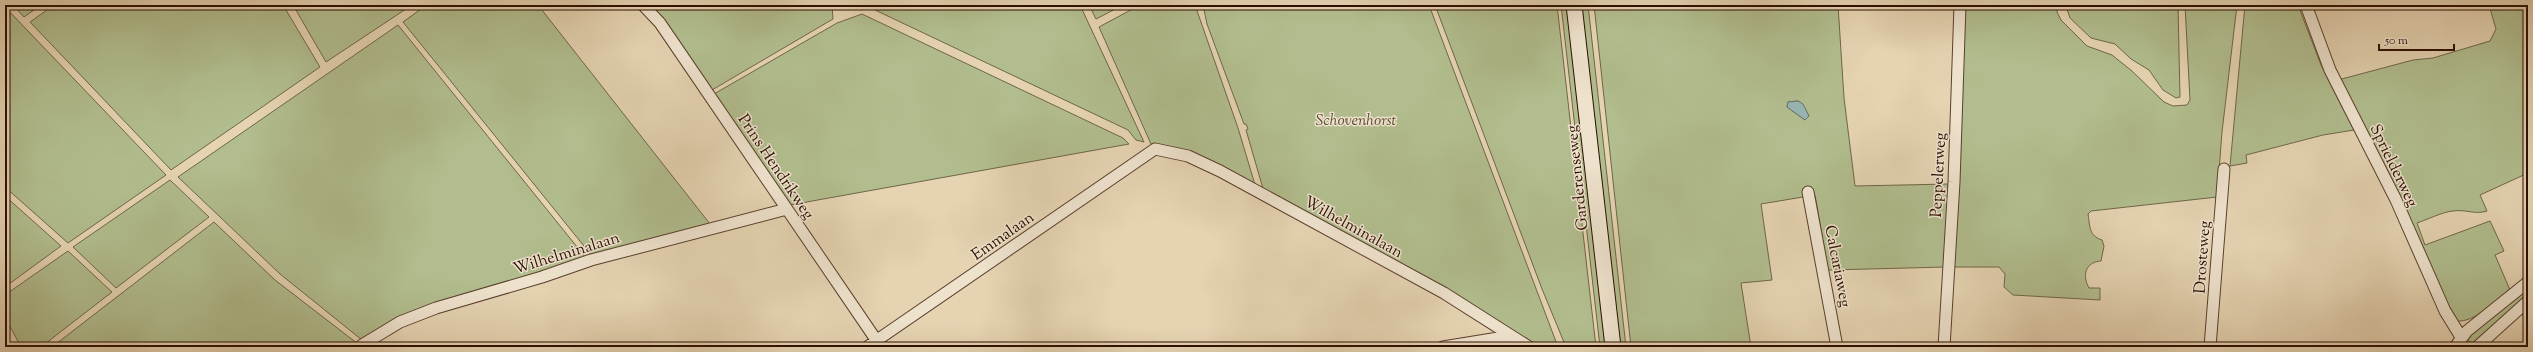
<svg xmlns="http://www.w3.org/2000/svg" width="2533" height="352" viewBox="0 0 2533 352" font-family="'Sorts Mill Goudy',serif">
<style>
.green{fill:#b1bd8e;stroke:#6e6647;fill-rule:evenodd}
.water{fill:#98b6b4;stroke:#6d736c}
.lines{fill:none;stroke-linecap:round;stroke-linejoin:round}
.minor-casing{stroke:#5a3f2c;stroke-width:13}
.secondary-casing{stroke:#2c0e00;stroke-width:17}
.minor{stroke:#eee2cd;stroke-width:11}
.secondary{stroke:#eee2cd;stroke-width:15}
.labels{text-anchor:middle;stroke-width:3;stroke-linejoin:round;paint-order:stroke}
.park-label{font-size:16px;font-style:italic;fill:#5b4b32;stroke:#eee2cd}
.street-label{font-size:16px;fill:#2c0e00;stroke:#eee2cd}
</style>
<rect width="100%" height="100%" fill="#e5d3b2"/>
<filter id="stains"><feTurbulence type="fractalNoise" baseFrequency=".005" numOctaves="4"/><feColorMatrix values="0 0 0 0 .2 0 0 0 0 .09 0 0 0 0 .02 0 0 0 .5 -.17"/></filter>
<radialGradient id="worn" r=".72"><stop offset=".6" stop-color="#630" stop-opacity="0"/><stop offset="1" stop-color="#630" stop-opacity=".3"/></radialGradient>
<path class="green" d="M13,5h28l-17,12z
M54,5h229l37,62 -149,103 -141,-148z
M293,5h119l-86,57z
M434,5h104l172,219 -118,32 -189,-234 18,-13z
M651,5h181l1,14 -121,71 -49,-72z
M883,5h197l64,137 -8,-2 -8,-10 -253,-120z
M1089,5h34l-27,14z
M1140,5h55l43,123 18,60 -66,-35 -39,-9 -52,-117z
M1203,5h226l129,342h-23l-271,-155 -18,-62 2,-1 -2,-5h-2l-37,-100z
M1435,5h122l39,342h-30l-24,-58z
M1561,5h8l38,342h-7z
M1581,5h7l38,342h-9z
M1594,5h244l6,93 11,88 94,-2 -3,83 -118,3 -13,-75 -54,9 11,76 -31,3 10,64h-120zM1798,101l4,3 7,12 -4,4 -18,-13 1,-5z
M1965,5h92v7l4,8 26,26 25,9 20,16 32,31 9,4 14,-1 3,-5 -5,-95h52l-15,127 -5,65 -126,14 -3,3c2,13 1,22 14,26l2,6 -3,15c-16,1 -19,15 -12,27h11v12l-87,-5 -9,-8 1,-13 -6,-7h-46z
M2178,5l2,92 -4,1 -13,-8 -14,-20 -18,-11 -16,-15 -24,-6 -21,-20 -4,-12z
M2245,5h53l23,60 33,65 -31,5 -77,20 1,8 -17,3z
M2489,5h39v168l-48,22 7,16c-12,4 -21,-2 -34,0 -11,1 -24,8 -36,12l8,22 65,-24 14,30 -9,4 15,35c-15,11 -35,33 -54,31l-6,-8 -112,-233 75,-20 20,-2 57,-17 6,-12z
M5,7l161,168 -98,68 -63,-56z
M862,14l261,124 6,6 -339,61 -76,-111 123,-71z
M398,25l188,233 -224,82 -82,-66 -102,-97z
M170,180l39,37 -93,71 -43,-41z
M5,196l56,50 -56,41z
M214,222l61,58 83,64 -4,3h-302z
M68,251l44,41 -71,55h-20l-16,-30v-22z
M2528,289v8l-54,47 -7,-4 1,-3z"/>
<path class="water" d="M1798,101l5,3 6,12 -4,4 -18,-13 1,-5z"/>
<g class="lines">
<g class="minor-casing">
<path id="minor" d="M643,5l17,18 221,324
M2306,5l24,65 66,130 49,111 16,26
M1808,192l29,155
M364,347l-2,-2 38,-23 36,-14 106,-31 49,-17 196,-51
M867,347l288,-198 33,7 32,15 224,122 85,54
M1443,347l68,-11
M1944,347l10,-165 6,-177
M2210,347l14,-178
M2455,347l12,-16 61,-49
M2477,347l51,-46"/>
</g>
<g class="secondary-casing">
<path id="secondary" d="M1574,5l39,342"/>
</g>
<use href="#minor" class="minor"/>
<use href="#secondary" class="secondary"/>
</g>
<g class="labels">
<g class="park-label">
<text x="1356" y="125">Schovenhorst</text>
</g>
<g class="street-label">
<text transform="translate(2395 165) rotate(64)" y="6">Sprielderweg</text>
<text transform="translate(777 166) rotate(56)" y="6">Prins Hendrikweg</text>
<text transform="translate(1937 175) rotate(-87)" y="6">Peppelerweg</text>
<text transform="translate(1576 178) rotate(-96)" y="6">Garderenseweg</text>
<text transform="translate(1354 226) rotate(29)" y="6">Wilhelminalaan</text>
<text transform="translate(1002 235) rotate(-35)" y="6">Emmalaan</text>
<text transform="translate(566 252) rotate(-17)" y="6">Wilhelminalaan</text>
<text transform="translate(2201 257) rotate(-86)" y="6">Drosteweg</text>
<text transform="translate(1839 266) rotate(79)" y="6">Calcariaweg</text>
</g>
</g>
<rect width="2533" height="352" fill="none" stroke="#e5d3b2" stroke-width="20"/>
<rect x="6" y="6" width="2521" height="340" fill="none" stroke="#2c0e00" stroke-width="2"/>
<rect x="10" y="10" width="2513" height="332" fill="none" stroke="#2c0e00"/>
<path d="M2379 44v6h75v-6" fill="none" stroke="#2c0e00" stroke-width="2"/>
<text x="2385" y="44" font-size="12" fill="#2c0e00" stroke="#eee2cd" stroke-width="3" paint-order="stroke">50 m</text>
<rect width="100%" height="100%" filter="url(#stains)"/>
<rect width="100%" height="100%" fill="url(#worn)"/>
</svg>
